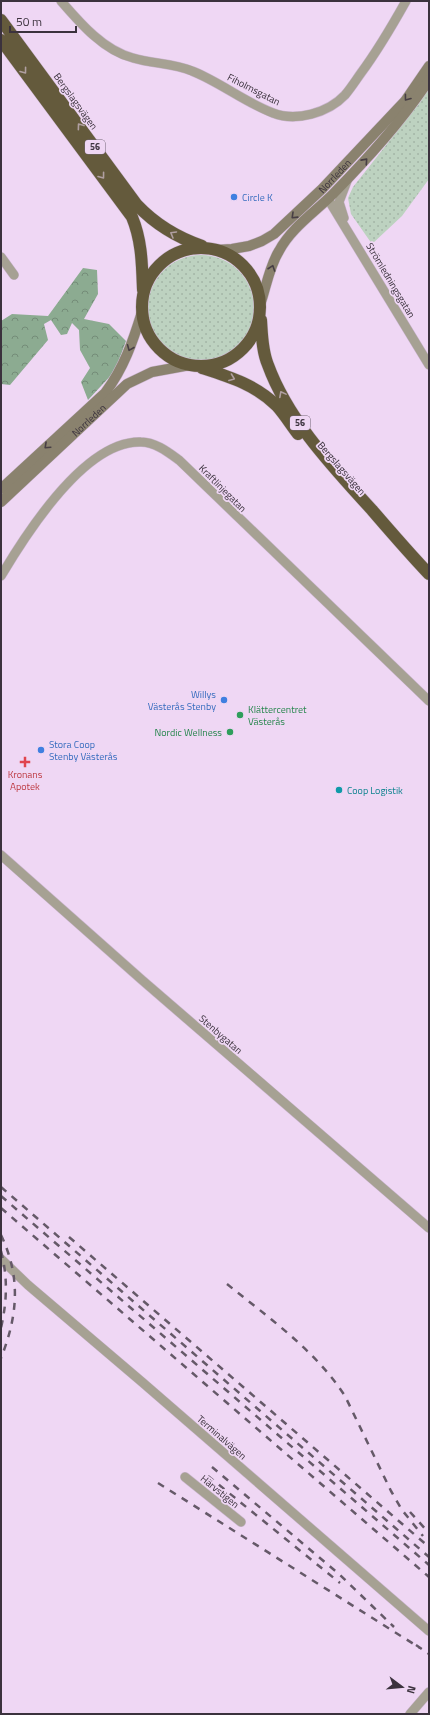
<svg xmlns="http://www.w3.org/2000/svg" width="430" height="1715" viewBox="0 0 430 1715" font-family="'Titillium Web',sans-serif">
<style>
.grass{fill:url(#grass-dots)}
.forest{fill:url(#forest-crowns)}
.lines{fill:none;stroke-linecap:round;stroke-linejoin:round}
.street-casing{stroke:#cbb6cf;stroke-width:10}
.secondary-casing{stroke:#cbb6cf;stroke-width:11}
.highway-casing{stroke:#cbb6cf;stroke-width:13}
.street{stroke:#a6a193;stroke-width:9}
.secondary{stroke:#8a826e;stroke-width:10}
.highway{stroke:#645a3c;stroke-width:12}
.rail{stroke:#655968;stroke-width:2.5;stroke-dasharray:7 7;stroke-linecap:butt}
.oneway{stroke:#b09fa1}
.oneway2{stroke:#473e44}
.shop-dot{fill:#3f7fe0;stroke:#efd7f4;stroke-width:1.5}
.leisure-dot{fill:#2e9e5b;stroke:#efd7f4;stroke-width:1.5}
.health-dot{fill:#e0444e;stroke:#efd7f4;stroke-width:1.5}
.culture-dot{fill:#0f9aa8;stroke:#efd7f4;stroke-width:1.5}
.labels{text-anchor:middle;stroke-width:3.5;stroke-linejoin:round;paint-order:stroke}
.shield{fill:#efd7f4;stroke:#716474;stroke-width:1}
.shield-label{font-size:9px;font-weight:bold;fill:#3b323d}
.street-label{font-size:10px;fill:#3b323d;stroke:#efd7f4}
.shop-label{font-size:10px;fill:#366cbe;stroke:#efd7f4;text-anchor:start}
.leisure-label{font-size:10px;fill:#27864d;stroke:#efd7f4;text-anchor:start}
.health-label{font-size:10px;fill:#be3a42;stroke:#efd7f4}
.culture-label{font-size:10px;fill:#0d838f;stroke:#efd7f4;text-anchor:start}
</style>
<defs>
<pattern id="grass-dots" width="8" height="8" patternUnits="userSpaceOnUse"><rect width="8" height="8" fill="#bdd2c0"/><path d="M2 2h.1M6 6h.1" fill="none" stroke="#a3b5a6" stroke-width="1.8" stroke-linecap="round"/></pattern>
<pattern id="forest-crowns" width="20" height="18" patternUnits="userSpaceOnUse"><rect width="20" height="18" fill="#8cab91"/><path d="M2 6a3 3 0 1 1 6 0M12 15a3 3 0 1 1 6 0" fill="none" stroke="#748c78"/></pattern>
</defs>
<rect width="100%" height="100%" fill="#efd7f4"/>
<path class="grass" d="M429,88v91l-27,37 -30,28 -21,-30 -3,-16 5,-11 68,-86z
M148 308a53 53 0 1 1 106 0a53 53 0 1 1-106 0Z"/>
<path class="forest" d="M83,268l14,2 1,24 -14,25 25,5 17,17 -11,30 -27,29 -7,-18 9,-14 -10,-18 -1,-20 -7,-7 -5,11 -6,1 -10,-15 -7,4 4,16 -38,45 -9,-1v-63l11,-7 36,2z"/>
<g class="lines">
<g class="street-casing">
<path id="street" d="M61,1c19,22 43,50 72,57 20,6 40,5 59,13 28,11 52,31 81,42 23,9 55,0 72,-18 6,-7 11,-15 16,-22 17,-23 31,-47 45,-72
M328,199l101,166
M344,218l-5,-16 8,-21
M1,257l13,18
M1,576c25,-42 84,-136 140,-134 14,0 27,10 38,18l250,241
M1,855l141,125 287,248
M1,1259l27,26 114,97 287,249
M185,1477l56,45
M410,1714l19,-22"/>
</g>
<g class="secondary-casing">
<g id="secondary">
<path id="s1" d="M215,250l17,-1 17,-3 13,-5 12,-7 48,-45 83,-88 24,-35"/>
<path d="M260,305c6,-17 9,-38 19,-54 12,-23 36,-39 54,-57 35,-36 68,-72 96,-114"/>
<path d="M1,489l104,-96c19,-25 28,-52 37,-81"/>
<path id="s2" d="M1,502l126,-118 25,-12 38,-7"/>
</g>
</g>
<g class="highway-casing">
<path id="highway" d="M1,20l136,185c19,20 39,32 65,41
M1,40l131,177c10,24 10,48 11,73
M142 307a59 59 0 1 1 118 0a59 59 0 1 1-118 0Z
M261,320c1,15 1,31 7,45 20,55 65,102 104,145 19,22 37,43 57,64
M202,368c28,9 54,17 75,38 8,9 14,19 21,28"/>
</g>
<use href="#street" class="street"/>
<use href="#secondary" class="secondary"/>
<use href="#highway" class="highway"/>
<path class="rail" d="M1,1187l428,370
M1,1196l428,369
M1,1208l428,369
M1,1235c20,42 17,80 0,123
M69,1237l360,310
M1,1251c7,27 6,50 0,77
M227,1284c42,34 88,66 118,112l46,95 11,19 21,26
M212,1467l127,107 55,53
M208,1476l132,107
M158,1483l262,165
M410,1512l19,21
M416,1645l13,9"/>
</g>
<defs><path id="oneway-chevron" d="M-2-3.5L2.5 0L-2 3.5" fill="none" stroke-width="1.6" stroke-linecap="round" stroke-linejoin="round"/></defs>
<g class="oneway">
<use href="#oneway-chevron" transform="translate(24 71) rotate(53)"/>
<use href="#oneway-chevron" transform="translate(80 126) rotate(-126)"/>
<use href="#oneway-chevron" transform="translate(102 176) rotate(53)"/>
<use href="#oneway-chevron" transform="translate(173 234) rotate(-150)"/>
<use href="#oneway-chevron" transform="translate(232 378) rotate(21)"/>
<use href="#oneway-chevron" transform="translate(282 394) rotate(-118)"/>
</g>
<g class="oneway2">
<use href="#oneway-chevron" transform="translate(407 98) rotate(127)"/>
<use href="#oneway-chevron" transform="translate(365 161) rotate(-48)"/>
<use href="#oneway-chevron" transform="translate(294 216) rotate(136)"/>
<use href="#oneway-chevron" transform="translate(272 268) rotate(-71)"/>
<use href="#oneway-chevron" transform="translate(130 348) rotate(112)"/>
<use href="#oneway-chevron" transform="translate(47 446) rotate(137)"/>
</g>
<g class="shop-dot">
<circle cx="234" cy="197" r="4"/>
<circle cx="224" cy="700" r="4"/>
<circle cx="41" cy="750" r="4"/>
</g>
<g class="leisure-dot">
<circle cx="240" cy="715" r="4"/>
<circle cx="230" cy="732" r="4"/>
</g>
<path class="health-dot" d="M23 756h4v4h4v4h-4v4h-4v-4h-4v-4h4z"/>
<circle class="culture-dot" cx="339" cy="790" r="4"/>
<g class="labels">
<g class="shield">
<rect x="85" y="140" width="20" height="14" rx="3"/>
<rect x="290" y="416" width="20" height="14" rx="3"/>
</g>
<g class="shield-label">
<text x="95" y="150">56</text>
<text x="300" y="426">56</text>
</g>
<g class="street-label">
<text transform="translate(254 89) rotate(27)" y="4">Fiholmsgatan</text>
<text transform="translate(76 101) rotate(54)" y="4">Bergslagsvägen</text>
<text dy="4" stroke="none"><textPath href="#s1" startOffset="146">Norrleden</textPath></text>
<text transform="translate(391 280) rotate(59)" y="4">Strömledningsgatan</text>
<text dy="4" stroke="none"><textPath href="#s2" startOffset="120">Norrleden</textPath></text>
<text transform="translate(342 468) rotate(49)" y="4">Bergslagsvägen</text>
<text transform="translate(223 488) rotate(45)" y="4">Kraftlinjegatan</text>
<text transform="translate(221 1034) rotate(41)" y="4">Stenbygatan</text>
<text transform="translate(222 1437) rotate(41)" y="4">Terminalvägen</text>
<text transform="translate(220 1491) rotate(39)" y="4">Härvstigen</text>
</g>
<g class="shop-label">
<text x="242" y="201">Circle K</text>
<text x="216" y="698" text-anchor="end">Willys<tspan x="216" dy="12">Västerås Stenby</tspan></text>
<text x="49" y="748">Stora Coop<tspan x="49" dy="12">Stenby Västerås</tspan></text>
</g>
<g class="leisure-label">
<text x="248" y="713">Klättercentret<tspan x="248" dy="12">Västerås</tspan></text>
<text x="222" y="736" text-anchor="end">Nordic Wellness</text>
</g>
<g class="health-label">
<text x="25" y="778">Kronans<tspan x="25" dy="12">Apotek</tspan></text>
</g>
<g class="culture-label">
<text x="347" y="794">Coop Logistik</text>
</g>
</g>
<rect width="430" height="1715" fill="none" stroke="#3b323d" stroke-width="4"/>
<g transform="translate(402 1687) rotate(106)" stroke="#efd7f4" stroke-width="3" paint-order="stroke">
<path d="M0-3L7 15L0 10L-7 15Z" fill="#3b323d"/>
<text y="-6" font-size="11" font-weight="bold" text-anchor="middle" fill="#3b323d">N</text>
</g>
<path d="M10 26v6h66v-6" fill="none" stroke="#3b323d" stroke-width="2"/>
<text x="16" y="26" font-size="12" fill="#3b323d" stroke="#efd7f4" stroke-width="3" paint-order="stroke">50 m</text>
</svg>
